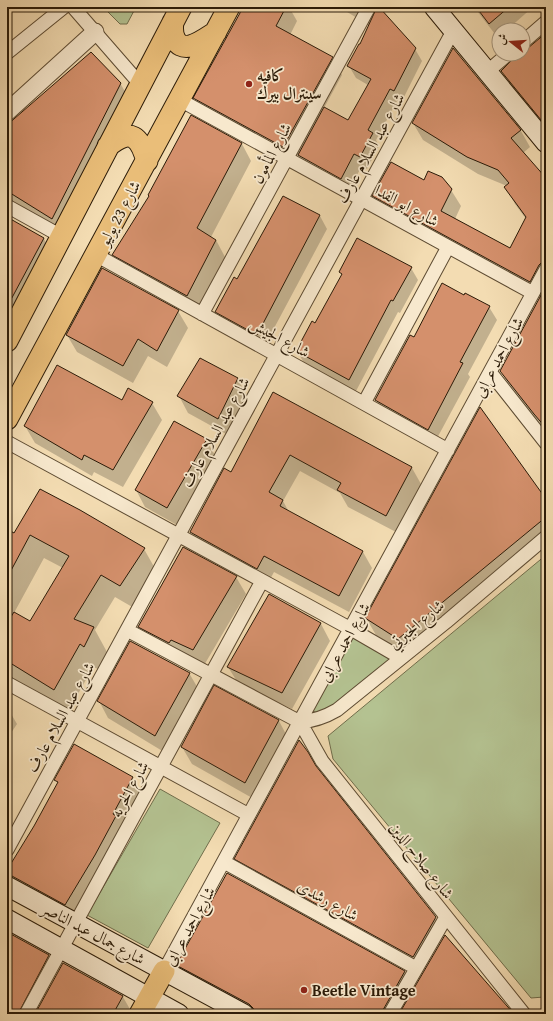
<svg xmlns="http://www.w3.org/2000/svg" width="553" height="1021" viewBox="0 0 553 1021" font-family="'Gentium Book Plus',Amiri,serif">
<style>
.green{fill:#b4c291;stroke:#706e4c}
.shadow{fill:#0003;fill-rule:evenodd}
.building{fill:#d4906c;stroke:#2b1b08}
.lines{fill:none;stroke-linecap:round;stroke-linejoin:round}
.minor-casing{stroke:#5d4b32;stroke-width:15}
.tertiary-casing{stroke:#5d4b32;stroke-width:19}
.secondary-casing{stroke:#2b1b08;stroke-width:21}
.primary-casing{stroke:#2b1b08;stroke-width:23}
.minor{stroke:#f7e8cd;stroke-width:13}
.tertiary{stroke:#f7e8cd;stroke-width:17}
.secondary{stroke:#f7e8cd;stroke-width:19}
.primary{stroke:#eabe79;stroke-width:21}
.poi-dot{fill:#8f2418;stroke:#f7e8cd;stroke-width:1.5}
.labels{text-anchor:middle;stroke-width:3.5;stroke-linejoin:round;paint-order:stroke}
.poi-label{font-size:16px;font-weight:bold;fill:#2b1b08;stroke:#f7e8cd;text-anchor:start}
.street-label{font-size:16px;fill:#2b1b08;stroke:#f7e8cd}
</style>
<rect width="100%" height="100%" fill="#f3dcb2"/>
<filter id="stains"><feTurbulence type="fractalNoise" baseFrequency=".005" numOctaves="4"/><feColorMatrix values="0 0 0 0 .2 0 0 0 0 .09 0 0 0 0 .02 0 0 0 .5 -.17"/></filter>
<radialGradient id="worn" r=".72"><stop offset=".6" stop-color="#630" stop-opacity="0"/><stop offset="1" stop-color="#630" stop-opacity=".3"/></radialGradient>
<path class="green" d="M103,7h33l-9,17h-7z
M546,555v440l-2,2 -13,1 -198,-239 -5,-23z
M353,635l42,24 -72,57 -12,-6z
M160,789l60,34 -72,125 -61,-33z"/>
<path class="shadow" d="M242,7h47l8,14 -7,14 42,23 10,17 -18,33 25,13 19,-36 -12,-7 -7,-12 21,-40 -31,-19h43l-1,3 34,39 7,12 -21,42 -4,-2 -21,39 3,6 -12,23 -5,-3 -14,25 -42,-23 -8,-13 -5,9 -89,-49 -9,-17 45,-85z
M474,7h59l-26,23h-8v7l-1,1z
M546,34v95l-36,-44 -8,-14 18,-17h3v-3l6,-2z
M453,49l68,82 9,16 -7,6 23,26v254l-36,-45 -9,-17 39,-73 -157,-86 -10,-16 51,-15 27,9 10,16 -6,13 56,30 15,-30 -11,-15 -9,-17 1,-1 -29,-12 -55,-34 -10,-17z
M120,83l10,17 -68,135 -55,-34v-74z
M191,116l51,28 9,17 -40,76 5,3 9,17 -29,55 -73,-41 -10,-16 37,-58z
M284,197l36,19 7,13 -63,118 -40,-22 -7,-13 20,-32z
M7,218l37,21 9,17 -46,79z
M411,268l7,12 -18,33 -2,-1 -42,79 -52,-28 -7,-12 18,-26 27,-50 -2,-3z
M465,296l24,11 8,13 -29,54 2,3 -35,65 -52,-29 -7,-13 38,-62z
M178,311l10,17 -21,39 -19,-11 -15,27 -56,-31 -10,-17z
M200,359l38,20 9,17 -19,39 -40,-22 -9,-17z
M273,393l139,75 9,16 -25,48 -48,-25 -8,-14 -40,-22 -17,30 6,11 74,40 9,16 -23,44 -75,-40 -7,13 -66,-36 -10,-17 40,-59z
M152,403l10,17 -39,67 -29,-15 -2,4 -57,-33 -10,-17z
M175,423l31,17 10,17 -39,68 -32,-18 -9,-17z
M40,490l104,59 13,23 -23,36 -19,-11 -20,33 12,22 -9,17 -5,-2 -25,45 -61,-36v-145l7,3zM44,558l19,10 -32,54 -17,-9z
M546,500v42l-138,113 -32,-20 -10,-17z
M236,577l10,17 -43,73 -54,-23 -10,-17z
M270,595l51,29 9,17 -38,68 -54,-26 -10,-16z
M189,673l10,17 -35,62 -56,-34 -9,-17z
M214,687l65,34 9,17 -34,61 -62,-35 -10,-17z
M7,707l10,17 -10,15z
M7,740l4,7 -4,7z
M74,746l58,32 10,17 -67,126 -68,-41v-8l28,-46 23,-42 -2,-4z
M315,767l120,151 5,8 -22,39 -178,-98 -5,-8z
M227,874l178,98 10,17 97,25h-265l-60,-32 -9,-17z
M7,933l41,23 9,14 -24,44h-26z
M123,997l8,14 -1,3h-94z"/>
<path class="building" d="M241,7h45l-10,19 57,31 -50,90 -90,-49 47,-85z
M377,7h2l37,41 -22,43 -4,-2 -22,41 5,3 -13,24 -6,-3 -13,25 -43,-24 26,-48 24,13 23,-41 -24,-13 12,-22h1z
M476,7h33l-20,17z
M546,33v93l-45,-55 17,-17h5v-4l5,-2z
M453,48l68,82 -10,8 35,40v83l-4,1 -3,3 -9,17 -158,-86 19,-34 33,18 4,-9 14,6 10,12 -11,22 69,37 16,-31 -22,-30 5,-4 -11,-13 -31,-13 -55,-34z
M91,52l30,31 -69,136 -45,-28v-66z
M191,115l51,28 -45,85 19,12 -29,56 -75,-41 37,-59 -1,-1z
M283,196l37,19 -63,120 -42,-23 19,-35 3,2z
M7,217l37,21 -37,69z
M357,238l55,29 -19,34 -2,-1 -42,80 -53,-29 16,-30 3,2 27,-49 -3,-2z
M102,268l77,42 -22,41 -19,-12 -15,27 -57,-31z
M442,283l22,12 1,-2 25,13 -30,56 3,1 -35,67 -53,-30 35,-65 4,2z
M546,286v142l-12,-14 -34,-43z
M200,358l38,20 -20,41 -41,-23z
M57,365l65,35 6,-12 25,14 -40,68 -29,-15 -2,5 -58,-34z
M273,392l139,75 -26,49 -49,-26 4,-7 -51,-28 -21,37 14,8 -3,6 83,45 -24,45 -75,-40 -7,13 -67,-37 34,-64 7,4z
M480,407l66,92v18l-148,122 -33,-21z
M174,421l33,18 -40,69 -32,-18z
M40,489l40,21 65,38 -25,38 -19,-11 -27,44 20,8 -10,20 -4,-3 -26,46 -47,-29v-38l7,-11 16,9 39,-65 -39,-21 -23,43v-49l7,4z
M183,547l54,29 -44,74 -22,-10 -2,3 -31,-16z
M269,594l52,29 -39,70 -55,-26z
M130,641l60,32 -35,63 -58,-35z
M214,685l65,35 -34,63 -64,-36z
M299,740l9,12 8,14 120,151 -23,40 -179,-98z
M74,744l59,33 -20,37 3,2 -21,39 -30,50 -53,-29 -5,-1v-5l27,-44 24,-44 -4,-2z
M227,873l178,98 -22,39 -1,4h-125l-2,-1 -2,-5 -4,-4 -73,-39z
M7,932l42,23 -31,59h-11z
M445,935l69,79h-115z
M63,963l60,33 -10,18h-78z"/>
<g class="lines">
<g class="minor-casing">
<path id="minor" d="M73,7l67,77
M523,42l23,-20
M7,53l57,-46
M487,72l21,-18
M180,100l353,193
M7,206l54,30
M96,255l352,195
M202,314l167,-307
M490,372l56,71
M364,403l84,-156
M7,442l344,187 50,29
M127,630l173,92
M7,683l242,132
M300,722l22,39 202,253
M300,722c14,-1 25,-5 37,-12l109,-88 100,-85
M7,850l446,-819
M224,862l192,106
M164,971l382,-702
M26,1014l236,-433
M390,1014l56,-97"/>
</g>
<g class="tertiary-casing">
<path id="tertiary" d="M7,112l88,-80"/>
</g>
<g class="secondary-casing">
<path id="secondary" d="M434,7l112,136
M7,886l237,128
M7,919l172,95"/>
</g>
<g class="primary-casing">
<path id="primary" d="M173,22c-2,12 2,27 17,24 9,-2 18,-9 26,-14
M108,146c23,-19 32,-9 39,15
M7,341l174,-334
M7,419l222,-412
M140,1014l24,-43"/>
</g>
<use href="#minor" class="minor"/>
<use href="#tertiary" class="tertiary"/>
<use href="#secondary" class="secondary"/>
<use href="#primary" class="primary"/>
</g>
<g class="poi-dot">
<circle cx="249" cy="84" r="4"/>
<circle cx="304" cy="990" r="4"/>
</g>
<g class="labels">
<g class="poi-label">
<text x="257" y="81">كافيه<tspan x="257" dy="18">سينترال بيرك</tspan></text>
<text x="312" y="996">Beetle Vintage</text>
</g>
<g class="street-label">
<text transform="translate(370 148) rotate(-61)" y="6">شارع عبد السلام عارف</text>
<text transform="translate(271 153) rotate(-62)" y="6">شارع المأمون</text>
<text transform="translate(407 205) rotate(29)" y="6">شارع ابو الفدا</text>
<text transform="translate(119 213) rotate(-62)" y="6">شارع 23 يوليو</text>
<text transform="translate(280 337) rotate(29)" y="6">شارع الجيش</text>
<text transform="translate(498 357) rotate(-62)" y="6">شارع احمد عرابى</text>
<text transform="translate(215 432) rotate(-61)" y="6">شارع عبد السلام عارف</text>
<text transform="translate(416 624) rotate(-40)" y="6">شارع الجبرتي</text>
<text transform="translate(344 642) rotate(-61)" y="6">شارع احمد عرابى</text>
<text transform="translate(60 717) rotate(-61)" y="6">شارع عبد السلام عارف</text>
<text transform="translate(129 789) rotate(-61)" y="6">شارع الحريه</text>
<text transform="translate(422 860) rotate(52)" y="6">شارع صلاح الدين</text>
<text transform="translate(328 900) rotate(29)" y="6">شارع رشدى</text>
<text transform="translate(189 926) rotate(-61)" y="6">شارع احمد عرابى</text>
<text transform="translate(94 933) rotate(28)" y="6">شارع جمال عبد الناصر</text>
</g>
</g>
<rect width="553" height="1021" fill="none" stroke="#f3dcb2" stroke-width="24"/>
<rect x="8" y="8" width="537" height="1005" fill="none" stroke="#2b1b08" stroke-width="2"/>
<rect x="12" y="12" width="529" height="997" fill="none" stroke="#2b1b08"/>
<g transform="translate(511 42) rotate(287)"><circle r="19" fill="#f7e8cd" stroke="#a5967e"/>
<path d="M0-3L7 15L0 10L-7 15Z" fill="#8f2418"/>
<text y="-6" font-size="11" font-weight="bold" text-anchor="middle" fill="#2b1b08">ش</text>
</g>
<rect width="100%" height="100%" filter="url(#stains)"/>
<rect width="100%" height="100%" fill="url(#worn)"/>
</svg>
